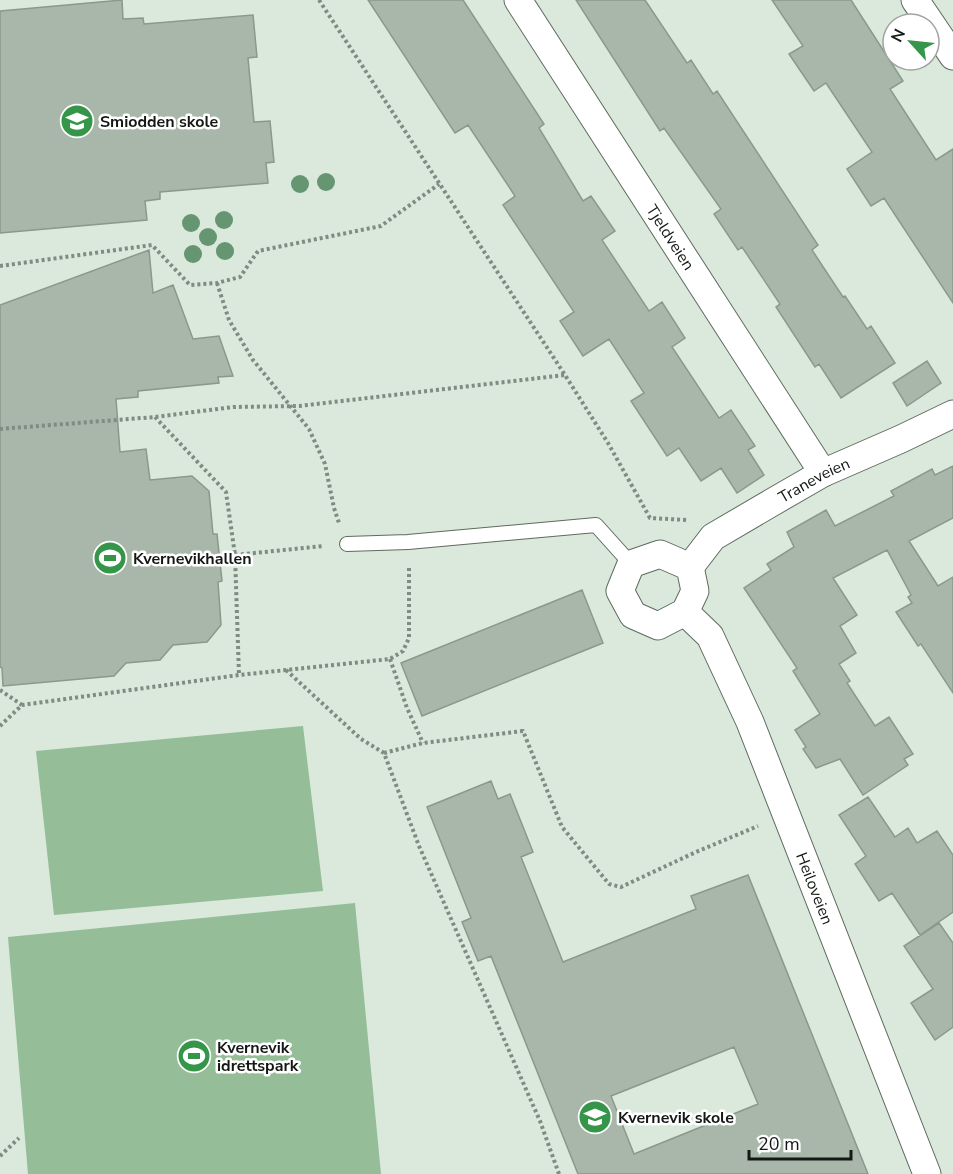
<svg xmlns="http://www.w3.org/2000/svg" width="953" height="1174" viewBox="0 0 953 1174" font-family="'Nunito Sans',sans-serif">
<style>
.green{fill:#94bd98}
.building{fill:#a8b7a9;stroke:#8b988c;stroke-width:1.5;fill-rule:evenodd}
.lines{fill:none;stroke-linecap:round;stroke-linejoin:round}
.service-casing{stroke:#5e6b5f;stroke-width:16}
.minor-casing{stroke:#5e6b5f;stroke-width:29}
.path{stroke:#808b81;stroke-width:4;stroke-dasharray:3 3;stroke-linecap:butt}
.service{stroke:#fff;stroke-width:14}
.minor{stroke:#fff;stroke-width:27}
.tree{fill:#659571}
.labels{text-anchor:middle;stroke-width:5;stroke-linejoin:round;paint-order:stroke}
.poi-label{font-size:16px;font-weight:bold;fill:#131814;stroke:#fff;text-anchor:start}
.street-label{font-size:16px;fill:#131814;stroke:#fff}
</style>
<rect width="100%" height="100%" fill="#dae9db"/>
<path class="green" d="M303,726l20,165 -269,24 -18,-164z
M355,903l26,271h-353l-20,-237z"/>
<path class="building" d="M122,0l1,19 20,-1 1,6 109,-9 4,42 -9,1 6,64 16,-1 4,41 -8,1 2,20 -108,9v7l-15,2 2,19 -147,13v-222z
M368,0h95l81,124 -5,4 44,73 8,-5 24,35 -13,9 47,71 13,-9 23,36 -13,9 47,71 12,-8 24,36 -7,4 16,25 -27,18 -16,-25 -20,13 -22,-33 -12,8 -36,-55 13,-8 -35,-54 -26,17 -23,-35 14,-9 -71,-107 12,-9 -47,-71 -13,8z
M576,0h69l42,63 4,-3 22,34 4,-3 101,154 -6,5 31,47 2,-1 22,33 4,-3 24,37 -54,35 -22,-34 -4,3 -39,-60 4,-3 -38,-57 -4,3 -24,-36 7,-5 -57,-81 -4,3z
M772,0h79l52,81 -13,8 46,71 17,-11v154l-69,-105 -13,8 -24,-37 25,-17 -46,-69 -12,8 -25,-37 14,-8z
M149,250l4,43 20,-8 20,54 26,-3 14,40 -15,1 1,6 -81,8v6l-22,2 4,53 26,-3 4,31 42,-4 17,15 4,43h4l5,47 -4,1 3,43 -14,17 -34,3 -13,15 -34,3 -12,13 -111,10 -1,-18 -2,-1v-362z
M927,361l14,22 -34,23 -14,-23z
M953,466v52l-44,23 29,45 15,-9v116l-32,-49 -3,2 -22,-34 16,-9 -4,-6 3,-2 -24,-45 -54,28 24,37 -17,11 16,27 -17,11 11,17 -3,2 28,43 14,-9 24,37 -9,5 4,6 -45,30 -23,-36 -24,9 -13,-19 3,-2 -11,-17 25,-16 -27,-43 4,-3 -53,-80 27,-18 -4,-6 27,-17 -7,-15 39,-22 9,16 59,-30 -3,-5 41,-22 3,6z
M582,590l21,53 -181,73 -21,-53z
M491,781l7,18 12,-5 23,58 -12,5 42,105 133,-53 -5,-13 57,-21 120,299h-290l-87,-218 -13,5 -16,-39 9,-4 -44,-111zM734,1047l24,57 -124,50 -23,-58z
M868,797l27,40 13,-9 9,15 20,-12 16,24v57l-33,23 -28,-42 -13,8 -24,-37 11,-8 -27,-41z
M939,923l14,20v84l-18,13 -24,-37 22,-14 -29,-43z"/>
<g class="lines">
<g class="service-casing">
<path id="service" d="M347,544l61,-2 188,-17 35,39"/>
</g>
<g class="minor-casing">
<g id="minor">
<path id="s1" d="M518,0l305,473"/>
<path d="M915,0l38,56"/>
<path d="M660,554l30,13 5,24 -10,21 -27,14 -25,-11 -13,-24 11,-27z"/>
<path id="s2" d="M690,567l23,-30 58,-34 52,-30 78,-34 52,-25"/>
<path id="s3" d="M685,612l25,24 40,86 177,452"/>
</g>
</g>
<path class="path" d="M319,0l246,375 43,68 42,75 37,2
M0,266l152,-21 38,40 27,-2 23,-6 18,-26 123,-25 58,-42
M217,283l12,37 24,40 56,69 16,35 9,44 5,15
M155,417l71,75 9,63 4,120
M0,429l155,-12 78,-10 66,-1 266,-31
M235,555l88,-9
M390,659l17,49 16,35
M286,670l75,69 23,14 35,93 121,275 19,53
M0,690l22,15
M0,726l22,-21 217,-30 151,-16 13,-8 6,-13v-72
M384,753l39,-10 100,-12 39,96 47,57 12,3 75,-35 62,-26
M0,1156l19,-18"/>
<use href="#service" class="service"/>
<use href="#minor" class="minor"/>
</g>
<g class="tree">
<circle cx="326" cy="182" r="9"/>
<circle cx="300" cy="184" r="9"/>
<circle cx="224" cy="220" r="9"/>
<circle cx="191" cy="223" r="9"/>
<circle cx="208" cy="237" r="9"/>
<circle cx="225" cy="251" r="9"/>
<circle cx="193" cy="254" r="9"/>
</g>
<defs>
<g id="school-disc" transform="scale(1.725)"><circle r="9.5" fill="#359548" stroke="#fff"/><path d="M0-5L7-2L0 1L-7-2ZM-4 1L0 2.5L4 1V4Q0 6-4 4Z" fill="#fff"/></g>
<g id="stadium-disc" transform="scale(1.725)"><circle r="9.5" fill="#359548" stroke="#fff"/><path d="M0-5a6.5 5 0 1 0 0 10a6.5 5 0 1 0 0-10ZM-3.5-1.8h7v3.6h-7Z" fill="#fff"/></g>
</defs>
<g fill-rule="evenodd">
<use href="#school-disc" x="77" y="121"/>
<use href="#stadium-disc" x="110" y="558"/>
<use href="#stadium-disc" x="194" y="1056"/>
<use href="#school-disc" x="595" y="1117"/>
</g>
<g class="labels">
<g class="poi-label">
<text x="100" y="127">Smiodden skole</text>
<text x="133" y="564">Kvernevikhallen</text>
<text x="217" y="1053">Kvernevik<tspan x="217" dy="18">idrettspark</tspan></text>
<text x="618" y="1123">Kvernevik skole</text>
</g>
<g class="street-label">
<text dy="6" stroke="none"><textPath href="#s1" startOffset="282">Tjeldveien</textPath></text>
<text dy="6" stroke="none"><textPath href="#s2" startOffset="154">Traneveien</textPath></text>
<text dy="6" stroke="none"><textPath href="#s3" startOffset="308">Heiloveien</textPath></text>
</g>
</g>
<g transform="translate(911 42) rotate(297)"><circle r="28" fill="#ffffff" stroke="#a1a3a1" stroke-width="1.5"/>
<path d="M0-4.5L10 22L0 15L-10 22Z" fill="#359548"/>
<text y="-9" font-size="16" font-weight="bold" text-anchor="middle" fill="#131814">N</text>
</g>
<path d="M749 1150v9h102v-9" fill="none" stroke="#131814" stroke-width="3"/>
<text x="758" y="1150" font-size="18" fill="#131814" stroke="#ffffff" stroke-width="4.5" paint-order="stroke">20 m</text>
</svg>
